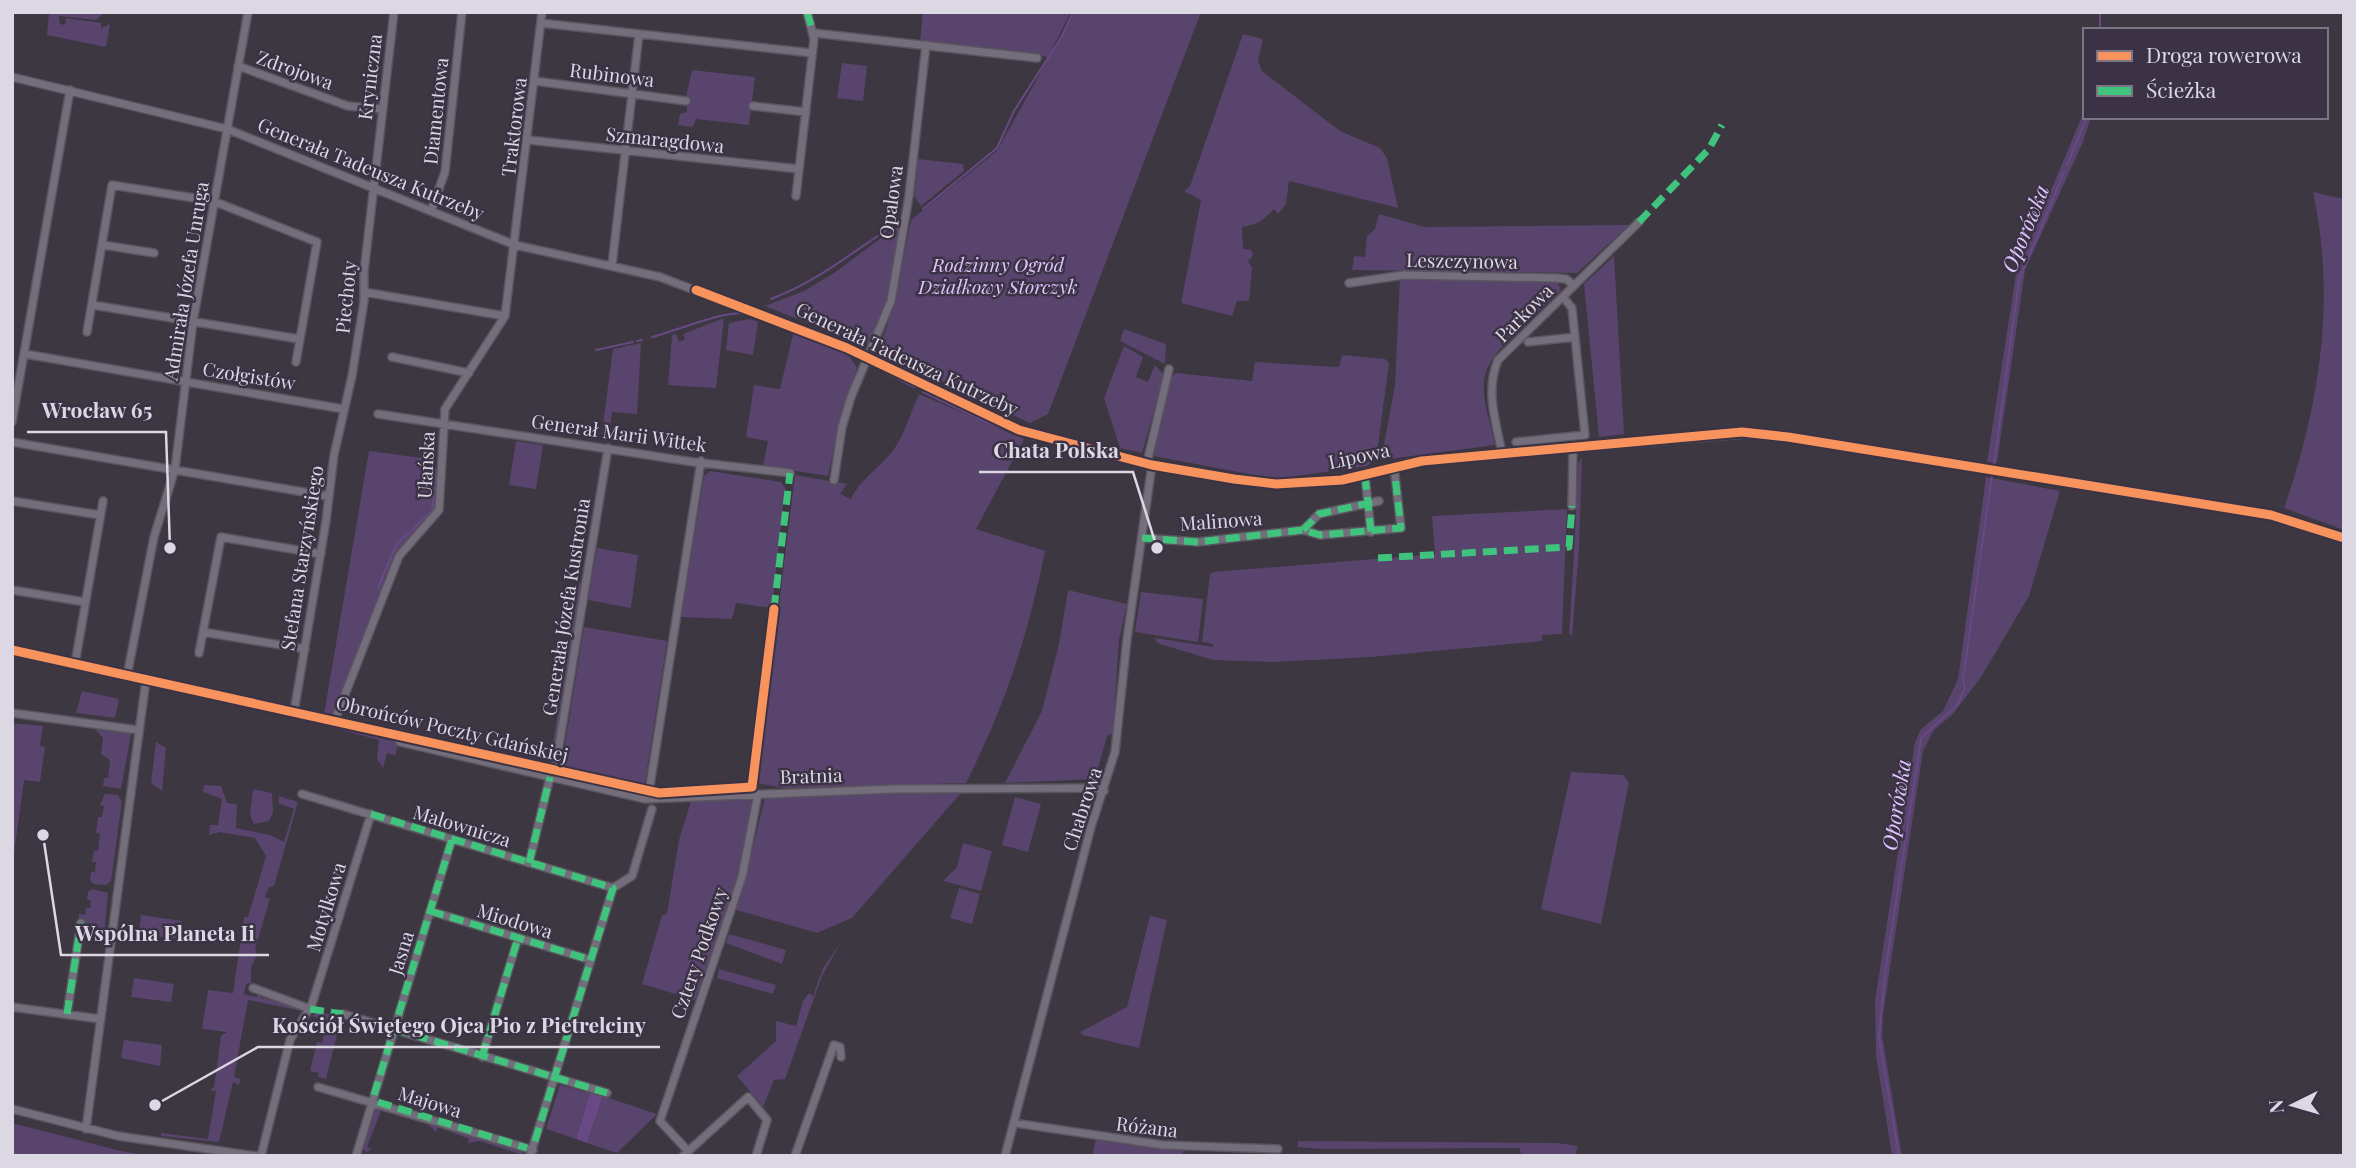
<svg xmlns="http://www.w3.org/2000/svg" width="2356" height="1168" viewBox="0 0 2356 1168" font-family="'Playfair Display',serif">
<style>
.green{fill:#58446d}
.water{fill:#684985}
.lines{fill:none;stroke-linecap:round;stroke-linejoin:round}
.stream{stroke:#684985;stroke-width:2}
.minor-casing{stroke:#59555d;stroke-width:10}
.minor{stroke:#746d7c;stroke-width:7}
.quiet{stroke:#40c37c;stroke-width:7;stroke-dasharray:14 7;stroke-linecap:butt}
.cycleway-casing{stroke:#3b3345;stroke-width:13}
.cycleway{stroke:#f8935d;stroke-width:9}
.labels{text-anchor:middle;stroke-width:5;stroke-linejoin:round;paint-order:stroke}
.street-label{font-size:19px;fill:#dcd8e3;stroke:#3b3345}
.park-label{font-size:19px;font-style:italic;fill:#dfc5fe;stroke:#3b3345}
.water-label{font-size:21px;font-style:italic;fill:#e0c5fe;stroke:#3b3345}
.leader{fill:none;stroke:#dcd8e3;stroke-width:2.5}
.callout-dot{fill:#dcd8e3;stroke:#3b3345;stroke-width:2.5}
.callout-label{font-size:21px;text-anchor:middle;font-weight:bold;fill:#dcd8e3;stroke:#3b3345;stroke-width:5;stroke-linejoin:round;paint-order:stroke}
</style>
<rect width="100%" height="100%" fill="#3c3741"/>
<path class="green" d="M49,12h63l-9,2 -7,6 -37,-4 1,8 5,1 1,-7 35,5v5l9,-4 -4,23 -59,-12z
M923,12h148l-23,45 -128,-15z
M1074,12h127l-153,402 -18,9 -146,-67 -4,-10 15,-44 16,-82 86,-69z
M1243,34l20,5 -5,22 4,10 78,60 40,17 7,10 11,50 -109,-27 -3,23 -8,10 -4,-5c-10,11 -16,15 -32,18l1,22 8,1 2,5 -5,7 4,5 -3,34h-12l-5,15 -51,-13 20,-103 -17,-9 6,-5z
M842,63l25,3 -4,35 -26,-3z
M692,70l63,7 -6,48 -53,-6 -3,8 -15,-2 2,-11 7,-2 -1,-15z
M2085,109v8h6l-8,25 -58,128 -28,193 -10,-1 29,-188z
M918,159l45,5 1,7 -43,35 -7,-10z
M2313,192l31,7v331l-60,-22c36,-102 52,-211 29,-316z
M1379,214l46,13 204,-2 -52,48 -225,-3 2,-14 11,1 2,-21 8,-7z
M900,224l-12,70 -17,48 -13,1 -93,-37 39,-15 30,-18z
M1614,256l10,178 -25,3 -15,-153z
M1400,278l157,4 4,8c-20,21 -69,57 -76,85 -5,20 6,50 10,70l-114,15 14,-75z
M724,318l-8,70 -48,-3 4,-50 4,-1 3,8 6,-3 -2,-5z
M750,319l8,3 -5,33 -27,-5 3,-27z
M1124,329l42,15 -1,20 -45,-23z
M793,334l54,20 10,13 -17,54 -12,55 -65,-10 5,-25 -22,-4 8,-52 26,4z
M641,343l-4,71 -25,-2 -4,29 -7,-1 12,-91z
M1124,346l19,11 -7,20 12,5 7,-17 9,10 -22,78 -22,-5 -16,-50z
M1342,355l43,4 4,4 -12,90 -3,8 -7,5 -92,13 -121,-23 17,-80 5,-3 76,8 3,-19 84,5z
M919,394l105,45 -48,90 69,22c-17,85 -40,155 -79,232l-182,5 -27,-5 38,-308 52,9 -7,10 11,5c9,-20 29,-31 43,-50 11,-15 17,-38 25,-55z
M516,441l27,4 -7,44 -27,-4z
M369,451l53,7 -1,6 19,5 -4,39 -6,11 -31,30 -66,166 -9,-1z
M1582,458l-3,91 -7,88 -3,-4c4,-57 7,-113 9,-170z
M710,471l71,11 4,6 -13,120 -36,-5 -4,16 -51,-2 23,-141z
M1986,477l74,14 -31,105 -48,81 -28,37 -19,16 -11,21 -40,263 -1,21 20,121h-10l-16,-101 -1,-54 40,-259 6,-13 22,-18 15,-32z
M1567,509l-5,125 -20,1v6l-171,16 -97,5 -61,-2 -56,-17 -2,-5 59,9 -3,-4 -9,-1 8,-68 3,-2 222,-18 -3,-38z
M597,548l41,7 -7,53 -43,-8z
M579,583l4,1 -30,179 -3,-1z
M1068,590l59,14 -8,36 -6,93 -6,3 -12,43 -90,4 37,-72 17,-67z
M1141,592l62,7 -5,43 -63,-10z
M584,627l83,14 -23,148 -83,-20z
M82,691l37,8 -4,19 -39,-5z
M326,722l320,71v2l-246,-55 -5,15 -8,-2 -4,15 -6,-9 2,-19 -55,-15z
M12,723l31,3 -3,20 5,1 -5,35 -16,-2 -12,89z
M93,727l36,5 2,3 -10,54 -18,-3 1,-8h4l2,-18 -9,-6 2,-16z
M156,742l10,6 -4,43 -11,-8z
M1571,772l52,3 6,7 -28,142 -60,-15z
M204,785l17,1 6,17 10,1 -1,24 34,7 14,7 10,-33 -16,-6 1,-7 19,6 -24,84 -5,1 -4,10 5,2 -15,50 2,6 -6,12v16l-5,1 -2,10 12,3 5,-4 -1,4 10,3 5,-3 2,4 24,6 -3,3 -50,-10 -14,77 7,2 -2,6 -6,-3 -14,60 -58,-6v-3l47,6 8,-48 -6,-1 4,-3 7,-51 6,-4 -25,-3 6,-39 25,3 11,-76h4l18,-61 -11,-18 -36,-6 -10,3 1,-10h8l4,-26 -19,-7z
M253,789l19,4 1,19 -4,9 -15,3 -4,-9z
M860,793l100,1 -108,124 -35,15 -84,-24 11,-27 21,-84z
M105,794l13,1 4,7 -11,79 -5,4 -13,-1 -3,-4 1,-8h4l1,-10h-4l2,-11h4l2,-17 -4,-1 2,-16h4l2,-11 -4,-1z
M1015,797l26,7 -13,48 -26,-7z
M749,798l5,6 -15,69 -44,127 -53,-16 20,-69 5,-1 12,-74 12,-39z
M963,843l29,8 -11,40 -38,-10 14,-14z
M959,888l21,6 -8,30 -22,-6z
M92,889l16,4 -4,43h-8l1,-12 -2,12 -13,-2 2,-13 -5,-1v-6l6,1 1,-7h4l1,-7 -4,-1 1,-8z
M141,915l41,6 -2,18 -41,-5z
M1150,916l17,4 -28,128 -56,-13 -3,-3 47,-25z
M729,934l57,16 -4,14 -56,-21z
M841,942l-19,34 -37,103 -11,1 -11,27 -26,-31 39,-35v-20l20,5 7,-25 6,-8 4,3 10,-28z
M719,969l57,16 -3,9 -56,-16z
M134,978l40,6 -3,18 -40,-5z
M318,1011l23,7 -15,61 -8,-2 1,-4 -9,-2 7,-29 5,1 5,-22 -15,-5z
M124,1040l38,5 -2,21 -39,-8z
M560,1085l30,8 -14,46 -30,-10z
M603,1096l54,18 -40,39 -30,-10z
M376,1107l143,41 6,8 -45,-15 -12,2 1,-4 -31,-12 -2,5 -9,-8 -46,-13 -14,36 5,2 -5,3 -5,-3z
M12,1123l109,28 31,5h-140z
M1096,1139l87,11v6h-91z
M1298,1141l259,2 21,3 -3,10h-54l-1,-8 -197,1 -25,-2z"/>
<path class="water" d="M590,1093l13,3 -16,47 -11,-4z"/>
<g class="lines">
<path class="stream" d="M2100,12v18
M2067,165l20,-48
M923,209l74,-61 17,-37 48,-75 11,-24
M771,299c48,-18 85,-50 128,-77
M752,316l15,6
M775,325l73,29
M652,337c21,-5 76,-28 93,-23
M637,341l5,-1
M596,350l37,-8
M885,372l29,15
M923,392l63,30 51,19
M1994,464l25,-184 45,-108
M378,588l18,-43 36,-34 5,-42
M1899,1156l-20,-119 6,-63 36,-236 37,-34 7,-16 -2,-9 29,-204"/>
<g class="minor-casing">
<path id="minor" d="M541,23l271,30
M814,33l223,25
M238,66l110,40 34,3
M12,77l215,52 288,116 145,32 187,71 164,79 141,38 124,19 80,-6 56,-15 42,-5 302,-25 515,82 73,23
M535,81l151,20
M753,106l53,6
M528,140l271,29
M796,196l18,-157 -7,-27
M431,211l14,-39 17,-160
M103,245l51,8
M612,265l27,-231
M1349,283l55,-8 152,3 10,1 8,6
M364,292l141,24
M93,305l206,34
M87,332l25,-147 101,16 104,41 -21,120
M1528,342l47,-5
M25,354l318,55
M392,357l77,16
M378,414l315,48 97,11
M12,422l58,-332
M12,442l315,54
M1516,442l69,-7 -13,-127 -9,-11
M1502,453c-6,-31 -17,-62 -4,-93l141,-138
M1147,463l22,-94
M1365,476l6,56
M834,480l8,-53 9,-30 40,-96 18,-105 17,-151
M12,501l88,14
M1572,506l1,-60
M1303,530l16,-16 60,-13
M1142,538l56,4 105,-12 17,5 81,-7 -7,-61
M12,590l73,12
M203,632l102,17
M12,650l647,143 93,-6 22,-178
M199,653l22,-116 100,17
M75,664l28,-163
M127,676l27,-139 21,-68 18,-147 55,-310
M294,712l32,-191 8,-66 18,-79 12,-75v-29l30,-260
M12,713l126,17
M335,720l64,-164 40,-46 6,-101 60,-93 37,-304
M400,742l245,57 251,-10 198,-1 10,3
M555,770l53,-322
M649,792l52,-331
M302,794l311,94
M529,863l21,-86
M613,888l19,-12 20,-67
M430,911l161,49
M253,988l57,21
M12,1007l88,12
M67,1014l14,-91
M343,1014l264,79
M482,1057l36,-119
M318,1087l215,63
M12,1109l106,27 138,20
M1014,1123l149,22 115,4
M86,1129l60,-449
M688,1151l-28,-30 82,-244 16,-83
M261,1156l29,-116 22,-36 59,-190
M356,1156l96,-317
M530,1156l83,-268
M683,1156l65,-59 19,23 -11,36
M795,1156l39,-111 6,2 1,10
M1005,1156l86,-329 24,-75 12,-113 25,-174"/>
</g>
<use href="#minor" class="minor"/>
<path class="quiet" d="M807,12l5,17
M1639,222l70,-73 13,-24
M1365,476l6,56
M1303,530l16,-16 60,-13
M1142,538l56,4 105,-12 17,5 81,-7 -7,-61
M1378,558l191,-11 3,-41
M774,609l16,-136
M371,814l242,74 -79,256
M529,863l21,-86
M430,911l161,49
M310,1009l33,5
M67,1014l14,-91
M394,1029l213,64
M482,1057l36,-119
M374,1095l78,-256
M378,1102l149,46"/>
<g class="cycleway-casing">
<path id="cycleway" d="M696,290l151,58 172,82 133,35 82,14 42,5 66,-4 80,-19 320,-29 46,5 483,78 73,23
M12,650l647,143 93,-6 22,-178"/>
</g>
<use href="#cycleway" class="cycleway"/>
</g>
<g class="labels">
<g class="street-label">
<text transform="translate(295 70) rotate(20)" y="7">Zdrojowa</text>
<text transform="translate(612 75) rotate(7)" y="7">Rubinowa</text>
<text transform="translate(370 77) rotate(-83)" y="7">Kryniczna</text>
<text transform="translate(436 111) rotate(-84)" y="7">Diamentowa</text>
<text transform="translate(514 127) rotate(-83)" y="7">Traktorowa</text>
<text transform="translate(665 140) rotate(6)" y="7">Szmaragdowa</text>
<text transform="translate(371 169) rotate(22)" y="7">Generała Tadeusza Kutrzeby</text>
<text transform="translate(891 202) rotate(-82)" y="7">Opalowa</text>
<text transform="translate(1462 261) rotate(1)" y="7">Leszczynowa</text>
<text transform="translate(186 281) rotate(-81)" y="7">Admirała Józefa Unruga</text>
<text transform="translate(346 297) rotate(-84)" y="7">Piechoty</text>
<text transform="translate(1524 313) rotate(-45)" y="7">Parkowa</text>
<text transform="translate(907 359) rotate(25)" y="7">Generała Tadeusza Kutrzeby</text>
<text transform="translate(249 376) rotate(9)" y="7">Czołgistów</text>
<text transform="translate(619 433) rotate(8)" y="7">Generał Marii Wittek</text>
<text transform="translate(1359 456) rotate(-12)" y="7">Lipowa</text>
<text transform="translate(426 465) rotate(-87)" y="7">Ułańska</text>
<text transform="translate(1221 521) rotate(-4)" y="7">Malinowa</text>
<text transform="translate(302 558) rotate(-81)" y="7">Stefana Starzyńskiego</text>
<text transform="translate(566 607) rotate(-81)" y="7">Generała Józefa Kustronia</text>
<text transform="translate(452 729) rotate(13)" y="7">Obrońców Poczty Gdańskiej</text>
<text transform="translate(811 776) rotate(-2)" y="7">Bratnia</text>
<text transform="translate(1082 809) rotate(-72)" y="7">Chabrowa</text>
<text transform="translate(462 826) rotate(17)" y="7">Malownicza</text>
<text transform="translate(326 907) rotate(-73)" y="7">Motylkowa</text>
<text transform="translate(515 921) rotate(17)" y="7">Miodowa</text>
<text transform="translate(401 953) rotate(-73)" y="7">Jasna</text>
<text transform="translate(699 953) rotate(-71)" y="7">Cztery Podkowy</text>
<text transform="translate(430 1102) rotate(17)" y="7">Majowa</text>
<text transform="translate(1147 1127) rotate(7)" y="7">Różana</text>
</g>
<g class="park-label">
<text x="998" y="272">Rodzinny Ogród<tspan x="998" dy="22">Działkowy Storczyk</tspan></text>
</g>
<g class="water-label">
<text transform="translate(2026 229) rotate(-68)" y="7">Oporówka</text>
<text transform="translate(1897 805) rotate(-81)" y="7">Oporówka</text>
</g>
</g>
<path class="leader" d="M170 548L166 432H27M1157 548L1133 472H979M43 835L61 955H269M155 1105L258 1047H660"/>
<g class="callout-dot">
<circle cx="170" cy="548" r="7"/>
<circle cx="1157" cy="548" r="7"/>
<circle cx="43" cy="835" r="7"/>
<circle cx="155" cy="1105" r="7"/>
</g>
<g class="callout-label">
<text x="97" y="418">Wrocław 65</text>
<text x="1056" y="458">Chata Polska</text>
<text x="165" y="941">Wspólna Planeta Ii</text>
<text x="459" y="1033">Kościół Świętego Ojca Pio z Pietrelciny</text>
</g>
<rect width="2356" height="1168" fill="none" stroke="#dcd8e3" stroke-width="28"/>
<rect x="2083" y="28" width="245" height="91" fill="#3b3345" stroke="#7b7584" stroke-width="2"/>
<rect x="2097" y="51" width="35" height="10" fill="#f8935d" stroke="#7b7584" stroke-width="2"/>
<text x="2146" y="63" font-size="21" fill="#dcd8e3">Droga rowerowa</text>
<rect x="2097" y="86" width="35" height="10" fill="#40c37c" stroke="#7b7584" stroke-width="2"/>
<text x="2146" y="98" font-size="21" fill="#dcd8e3">Ścieżka</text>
<g transform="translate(2293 1105) rotate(265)" stroke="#3b3345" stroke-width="5" paint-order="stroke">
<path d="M0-5L12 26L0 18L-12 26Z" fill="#dcd8e3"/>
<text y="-10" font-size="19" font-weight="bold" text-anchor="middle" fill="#dcd8e3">N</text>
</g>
</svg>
